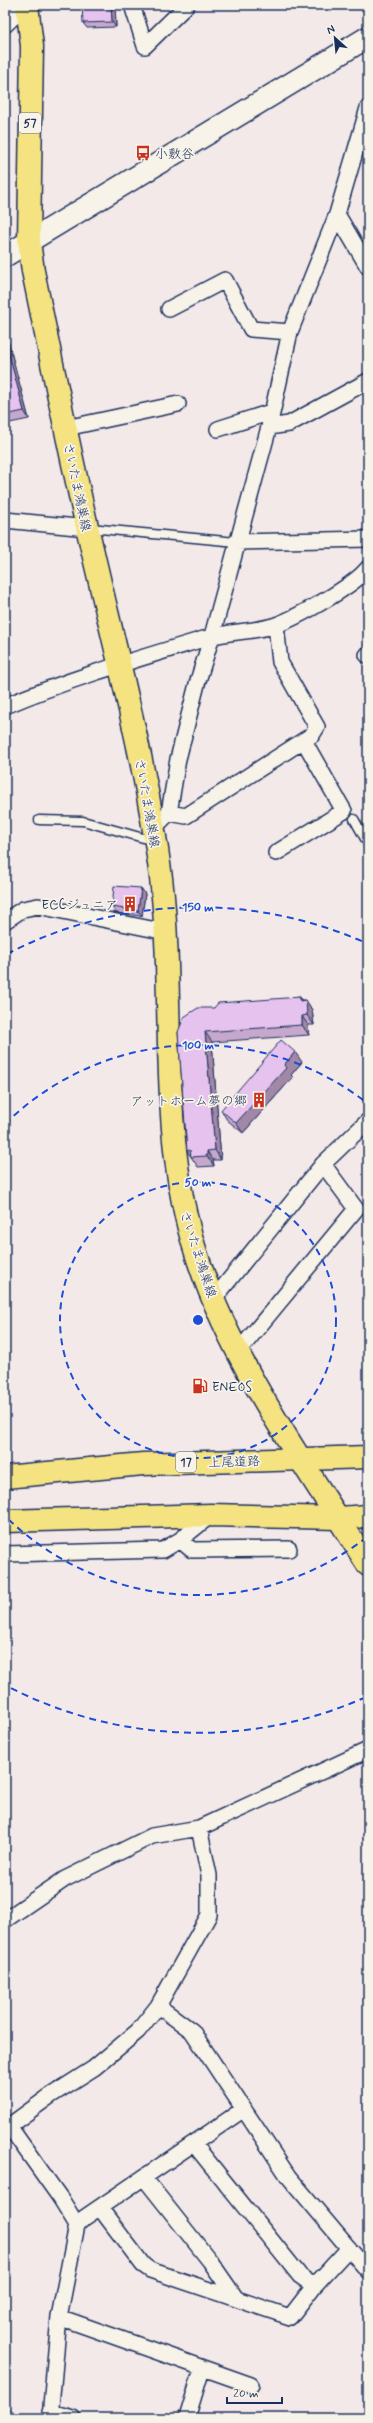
<svg xmlns="http://www.w3.org/2000/svg" width="373" height="2423" viewBox="0 0 373 2423" font-family="Mynerve,'Klee One',sans-serif">
<style>
.lines{fill:none;stroke-linecap:round;stroke-linejoin:round}
.lane-casing{stroke:#1b2f5e;stroke-width:11}
.street-casing{stroke:#1b2f5e;stroke-width:18}
.secondary-casing{stroke:#1b2f5e;stroke-width:24}
.primary-casing{stroke:#1b2f5e;stroke-width:25}
.highway-casing{stroke:#1b2f5e;stroke-width:25}
.lane{stroke:#f7f3e8;stroke-width:8}
.street{stroke:#f7f3e8;stroke-width:15}
.secondary{stroke:#f7f3e8;stroke-width:21}
.primary{stroke:#f5e382;stroke-width:22}
.highway{stroke:#f5e382;stroke-width:22}
.wall{fill:#c6a8cd;stroke:#1b2f5e}
.shaded-wall{fill:#a188a7;stroke:#1b2f5e}
.building{fill:#e6c3ee;stroke:#1b2f5e}
.ring{fill:none;stroke:#1d4ed8;stroke-width:2;stroke-dasharray:7 5}
.labels{text-anchor:middle;stroke-width:3.5;stroke-linejoin:round;paint-order:stroke}
.shield{fill:#f7f3e8;stroke:#5d6a87;stroke-width:1}
.shield-label{font-size:12px;font-weight:bold;fill:#1b2f5e}
.poi-label{font-size:13px;fill:#1b2f5e;stroke:#f7f3e8;text-anchor:start}
.street-label{font-size:13px;fill:#1b2f5e;stroke:#f7f3e8}
.centre{fill:#1d4ed8;stroke:#f7f3e8;stroke-width:2}
.ring-label{font-size:12px;text-anchor:middle;font-weight:bold;fill:#1d4ed8;stroke:#f7f3e8;stroke-width:3.5;stroke-linejoin:round;paint-order:stroke}
</style>
<rect width="100%" height="100%" fill="#f4e9e9"/>
<filter id="ink" filterUnits="userSpaceOnUse"><feTurbulence type="fractalNoise" baseFrequency=".025" numOctaves="2"/><feDisplacementMap in="SourceGraphic" scale="8" xChannelSelector="R" yChannelSelector="G"/><feConvolveMatrix kernelMatrix="1 2 1 2 8 2 1 2 1" color-interpolation-filters="sRGB"/></filter>
<g filter="url(#ink)">
<g class="lines">
<g class="lane-casing">
<path id="lane" d="M90,528l146,14
M354,819l14,25
M39,820l44,1 71,20"/>
</g>
<g class="street-casing">
<path id="street" d="M132,5l13,41 42,-41
M5,25l21,-20
M337,214l31,53
M169,309l56,-29 26,49 39,3
M269,427l20,-3 79,-43
M66,428l112,-24
M218,429l53,-17
M5,520l82,8
M236,542l132,-3
M367,655l1,-1
M5,706c66,-28 136,-48 205,-69 21,-6 45,-5 66,-12 22,-8 78,-39 92,-57
M169,813l17,3 126,-81 5,-8 -37,-65 -4,-37
M153,829l16,-16 9,-54 19,-75 15,-48 57,-209 21,-95 47,-118 31,-106
M276,853l68,-42 -40,-70
M5,921l18,-12 15,-3 128,26
M213,1300l110,-136 45,-43
M238,1352l118,-143 -33,-45
M180,1540l31,-25
M5,1554l158,-4 17,-10 12,10 97,-1
M5,1920l60,-41 87,-43 47,-8 169,-78
M158,2006l34,25 96,145 80,95
M194,2144l106,132 14,10
M145,2179l65,82 25,36
M100,2208l43,57 7,5 140,47 24,-31 35,-38
M77,2225l7,-7 160,-109
M59,2317l192,68
M50,2412l23,6
M5,2417l2,1
M50,2418l9,-101 18,-92 -16,-26 -52,-73 41,-30 44,-28 44,-37 20,-25 51,-91v-40l-10,-47
M187,2418l15,-49"/>
</g>
<g class="secondary-casing">
<path id="secondary" d="M5,256l363,-219"/>
</g>
<g class="primary-casing">
<path id="primary" d="M27,5l5,41 -3,195 4,30c18,87 35,174 55,260 26,115 58,230 73,347 15,126 -4,256 36,378 36,111 110,211 171,309"/>
</g>
<g class="highway-casing">
<path id="highway" d="M5,1477l138,-13 225,-7
M5,1521l206,-6 128,3 29,-2"/>
</g>
<use href="#lane" class="lane"/>
<use href="#street" class="street"/>
<use href="#secondary" class="secondary"/>
<use href="#primary" class="primary"/>
<use href="#highway" class="highway"/>
</g>
<path class="wall" d="M115,5l1,22 -29,1 -4,-5z
M5,333l2,4 22,82 -24,5z
M141,888l4,6 -3,22 -26,-3 -4,-6z
M300,997l2,3h4l6,10 2,15h-6l1,10 -97,7 9,118h-8l1,6 -16,1 -11,-16 -9,-119 36,-24z
M302,1062l-11,13 2,2 -50,56 -16,-13 -6,-10z"/>
<path class="shaded-wall" d="M111,5h4l1,22 -4,-5z
M5,333l2,4 22,82 -5,-8 -19,-71z
M141,888l4,6 -3,22 -4,-5z
M300,997l6,9v-6l6,10 2,15 -7,-10 -7,-14z
M302,1016l6,9 1,10 -7,-10z
M205,1032l7,10 9,118 -6,-10z
M295,1052l7,10 -11,13 2,2 -50,56 -7,-10z
M207,1151l6,9 1,6 -7,-10z"/>
<path class="building" d="M82,5h29l1,17 -29,1z
M5,340l19,71 -19,4z
M114,886l27,2 -3,23 -26,-4z
M300,997v4l6,-1 1,15 -5,1v9l-97,7 10,118 -8,1v5l-16,1 -1,-7 -3,1 -9,-119 6,-15 14,-9h16l4,-5z
M281,1040l14,12 -11,13 2,3 -50,55 -15,-13z"/>
</g>
<g class="ring">
<circle cx="198" cy="1320" r="138"/>
<path d="M367 1537A275 275 0 0 1 5 1516M5 1124A275 275 0 0 1 367 1103"/>
<path d="M366 1697A413 413 0 0 1 7 1686M7 954A413 413 0 0 1 366 943"/>
</g>
<defs>
<g id="bus-bare" transform="scale(1.2)"><path d="M-5-6H5V4H4V6H2V4H-2V6H-4V4H-5ZM-3.5-4V0h7V-4ZM-3.5 1.2v1.5H-2V1.2ZM2 1.2v1.5H3.5V1.2Z" fill="#c8321e" stroke="#f7f3e8" stroke-width="2.5" paint-order="stroke"/></g>
<g id="building-bare" transform="scale(1.2)"><path d="M-4-6H4V6H1V3H-1V6H-4ZM-2.5-4.3h1.7v1.8h-1.7ZM.8-4.3h1.7v1.8H.8ZM-2.5-1h1.7V.8h-1.7ZM.8-1h1.7V.8H.8Z" fill="#c8321e" stroke="#f7f3e8" stroke-width="2.5" paint-order="stroke"/></g>
<g id="fuel-bare" transform="scale(1.2)"><path d="M-5.5-6h7V0h2V4h1.3V-2.5L3-4.5l.8-.8L6-3V5H2.5V1h-1V6h-7ZM-4.2-4.7v3.2H.2V-4.7Z" fill="#c8321e" stroke="#f7f3e8" stroke-width="2.5" paint-order="stroke"/></g>
</defs>
<g fill-rule="evenodd">
<use href="#bus-bare" x="143" y="153"/>
<use href="#building-bare" x="130" y="904"/>
<use href="#building-bare" x="259" y="1100"/>
<use href="#fuel-bare" x="200" y="1386"/>
</g>
<g class="labels">
<g class="shield">
<rect x="19" y="113" width="22" height="20" rx="3"/>
<rect x="176" y="1452" width="20" height="20" rx="3"/>
</g>
<g class="shield-label">
<text x="30" y="127">57</text>
<text x="186" y="1466">17</text>
</g>
<g class="poi-label">
<text x="155" y="158">小敷谷</text>
<text x="118" y="909" text-anchor="end">ECCジュニア</text>
<text x="247" y="1105" text-anchor="end">アットホーム夢の郷</text>
<text x="212" y="1391">ENEOS</text>
</g>
<g class="street-label">
<text transform="translate(78 487) rotate(78)" y="5">さいたま鴻巣線</text>
<text transform="translate(148 803) rotate(80)" y="5">さいたま鴻巣線</text>
<text transform="translate(199 1254) rotate(72)" y="5">さいたま鴻巣線</text>
<text transform="translate(234 1461) rotate(-2)" y="5">上尾道路</text>
</g>
</g>
<circle cx="198" cy="1320" r="6" class="centre"/>
<g class="ring-label">
<text x="198" y="911">150 m</text>
<text x="198" y="1049">100 m</text>
<text x="198" y="1186">50 m</text>
</g>
<rect width="373" height="2423" fill="none" stroke="#f7f3e8" stroke-width="20"/>
<rect x="10" y="10" width="353" height="2403" fill="none" stroke="#1b2f5e" stroke-width="1.5" filter="url(#ink)"/>
<g transform="translate(335 38) rotate(333)" stroke="#f7f3e8" stroke-width="3" paint-order="stroke">
<path d="M0-3L7 15L0 10L-7 15Z" fill="#1b2f5e"/>
<text y="-6" font-size="11" font-weight="bold" text-anchor="middle" fill="#1b2f5e">N</text>
</g>
<path d="M227 2397v6h55v-6" fill="none" stroke="#1b2f5e" stroke-width="2"/>
<text x="233" y="2397" font-size="12" fill="#1b2f5e" stroke="#f7f3e8" stroke-width="3" paint-order="stroke">20 m</text>
</svg>
